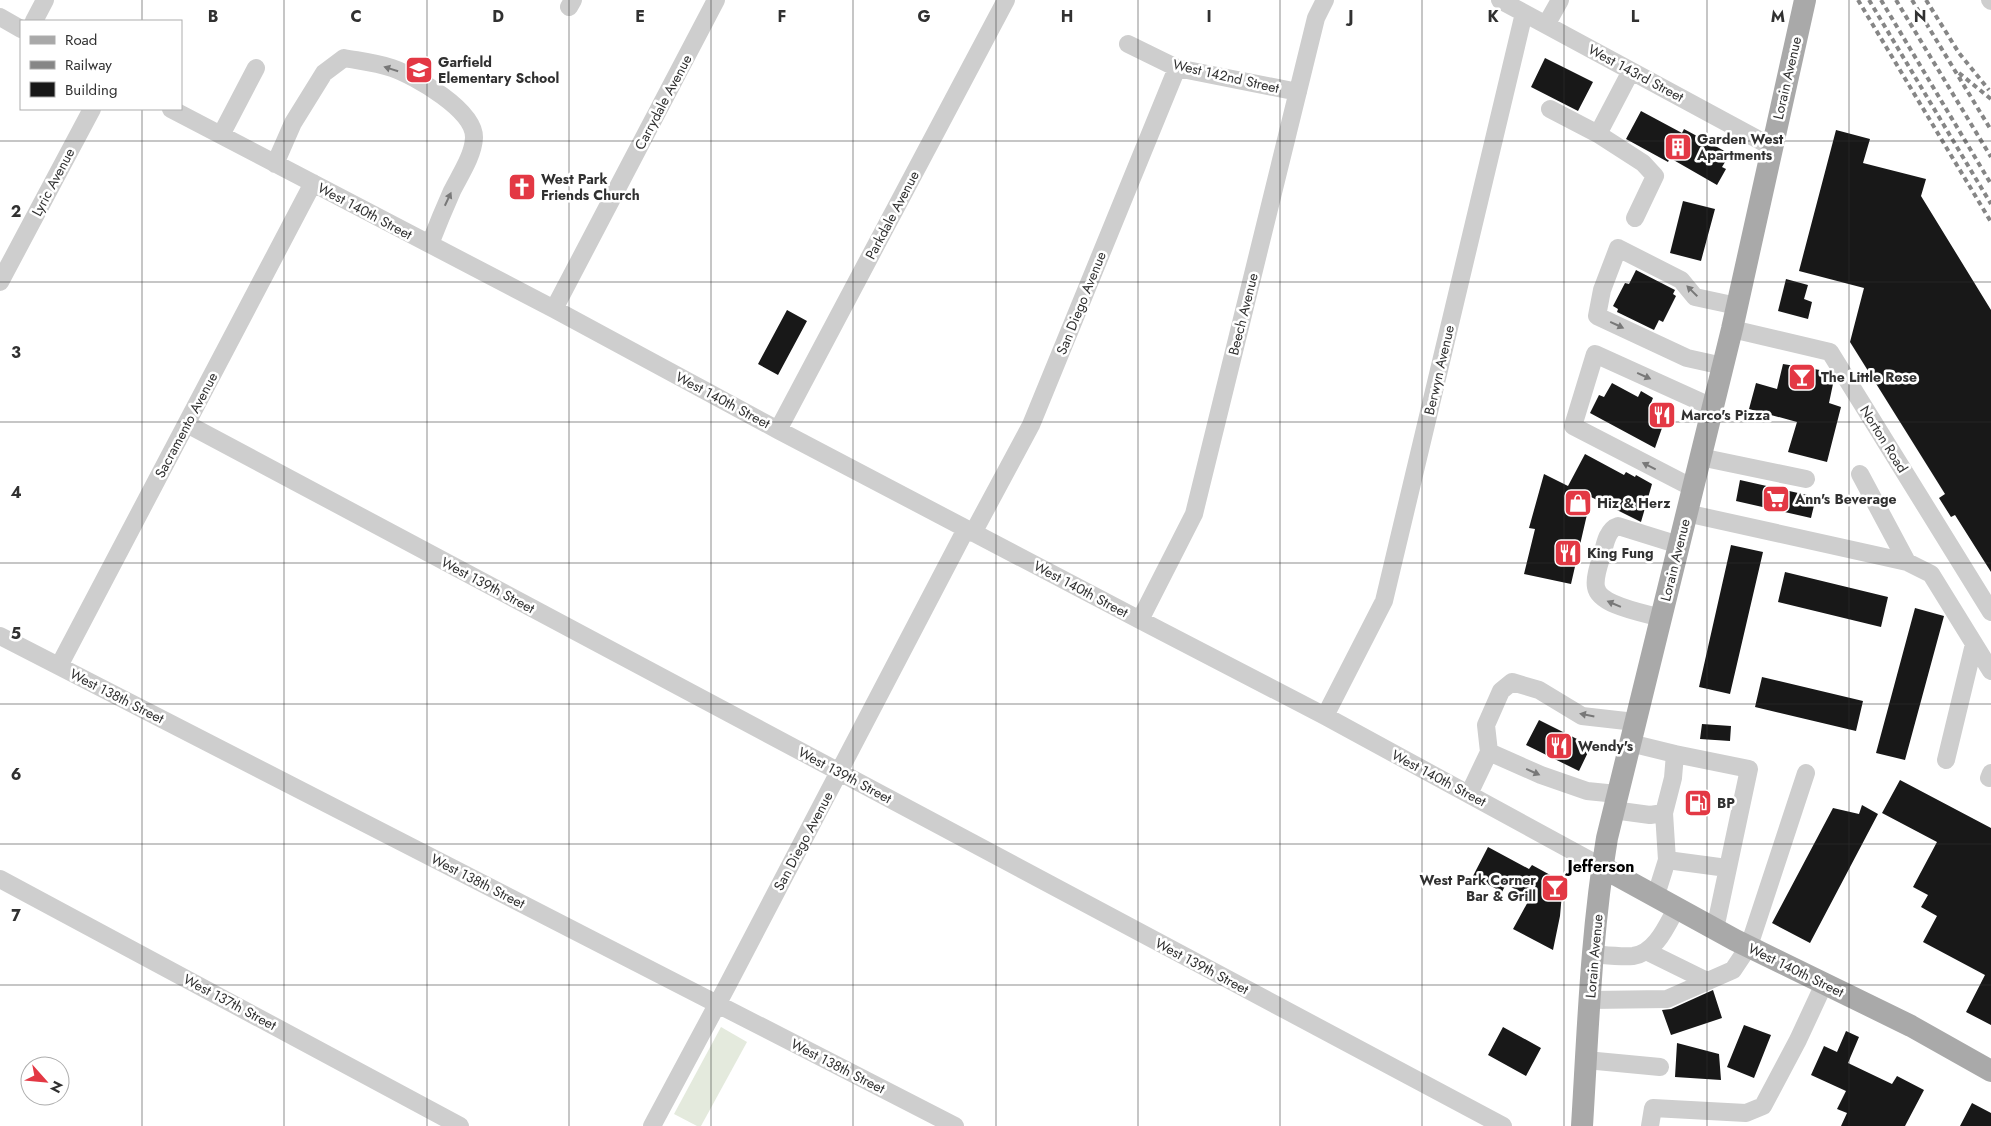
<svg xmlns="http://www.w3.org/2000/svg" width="1991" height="1126" viewBox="0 0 1991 1126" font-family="Jost,sans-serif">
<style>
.green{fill:#e4eadd}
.building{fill:#181818}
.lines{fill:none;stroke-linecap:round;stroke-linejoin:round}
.minor{stroke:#cecece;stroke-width:18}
.major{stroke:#a9a9a9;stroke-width:22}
.rail{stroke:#868686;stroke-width:4;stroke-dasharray:5 4;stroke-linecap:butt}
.oneway{fill:#787878}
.grid{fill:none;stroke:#313131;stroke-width:1;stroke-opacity:0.55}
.labels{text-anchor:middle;stroke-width:5;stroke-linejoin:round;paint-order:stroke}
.poi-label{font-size:14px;font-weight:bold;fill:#313131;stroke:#fff;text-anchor:start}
.street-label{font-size:14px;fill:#313131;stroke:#fff}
.quarter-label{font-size:16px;font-weight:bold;fill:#000;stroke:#fff}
.grid-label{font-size:16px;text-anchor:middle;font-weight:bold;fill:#313131;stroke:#fff;stroke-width:5;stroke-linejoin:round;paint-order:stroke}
</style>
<rect width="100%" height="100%" fill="#fff"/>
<path class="green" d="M721,1027l26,15 -46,84h-4l-23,-12z"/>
<path class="building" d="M1545,58l48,24 -15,29 -47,-24z
M1641,111l41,22 2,-4 46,25 -8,13 4,2 -9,16 -47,-27 -2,4 -42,-23z
M1836,130l34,9 -7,24 63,16 -5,17 70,114v262l-36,-57 -4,2 -12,-19 6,-4 -95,-152 14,-54 -65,-17z
M1683,201l32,8 -14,52 -31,-8z
M1636,270l39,20 -2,4 3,2 -13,26 -4,-2 -5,10 -37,-18 1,-3 -5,-3 12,-23 4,1z
M1786,279l22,6 -4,14 8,3 -4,17 -30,-8z
M787,310l20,11 -29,54 -20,-11z
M1783,364l43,7 -3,11 10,2 -4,19 12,4 -14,55 -39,-10 9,-30 -48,-13 7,-26 21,6z
M1612,383l26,14 3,-6 12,7 -2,5 17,8 -13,37 -65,-35 9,-18 5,2z
M1585,454l39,21 2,-3 9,5 1,-2 16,9 -11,38 -50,-25 -20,87 -47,-10 11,-45 -6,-1 15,-54 24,12z
M1740,480l76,17 -5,21 -75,-17z
M1731,545l32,7 -33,142 -31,-7z
M1785,572l103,25 -7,30 -103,-25z
M1915,608l29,8 -39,144 -29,-7z
M1762,677l101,24 -7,30 -101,-24z
M1539,720l52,26 -12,25 -53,-26z
M1702,724l29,2 -1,15 -30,-2z
M1900,780l91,48v197l-25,-13 19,-37 -62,-33 14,-26 -16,-9 7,-12 -15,-8 24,-45 -55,-29z
M1862,805l16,9 -68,129 -38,-20 61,-115 26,6z
M1488,847l41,22 3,-4 31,17 -3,34 -7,34 -40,-21 17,-31 -24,-14 -4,8 -29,-16z
M1713,990l9,28 -51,17 -9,-25 9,-1z
M1744,1025l27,10 -17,43 -27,-11z
M1503,1027l38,21 -15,28 -38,-21z
M1846,1031l13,6 -11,26 44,21 5,-8 27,14 -19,36h-64l6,-13 -10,-4 9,-18 -35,-16 13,-29 13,6z
M1677,1043l42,11 2,26 -46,-3z
M1972,1103l19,10v13h-31z"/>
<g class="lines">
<path class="minor" d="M1500,0l272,147
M1990,0l1,1
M569,7l4,-7
M0,17l21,12
M34,21l11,-21
M1546,25l14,-25
M1128,44l49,24 121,24
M1631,71l-33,63 45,29 12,13 -20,42
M171,109l383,200 224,121 362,190 185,96 277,151
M1550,109l48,25
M221,135l35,-67
M275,164l18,-41 31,-50 20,-15c16,3 33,5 48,10 23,8 83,42 82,70 -1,18 -14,37 -22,53 -8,18 -15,35 -22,53
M0,282l92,-173
M554,309l162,-309
M1732,329l98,23 161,260
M1723,366l-36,-8 -90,-42 5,-26 16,-42 63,32 14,17 42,9
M187,424l1316,702
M778,430l228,-430
M1700,457l106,22
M1860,474l47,88
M1693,488l-120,-62 22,-72 117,53
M1686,513l221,49 24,12 60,97
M973,533l58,-108 146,-357
M1661,618c-16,-5 -62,-12 -65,-31 -2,-10 4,-25 7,-35 2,-9 5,-23 15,-26l61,19
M1140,620l54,-106 122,-496 9,-18
M0,636l955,490
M59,666l254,-483
M1325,716l59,-115 140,-588
M1489,752l52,23 46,16 30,3
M1675,754l74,15 -34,160
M1946,760l28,-116
M1989,778l2,-5
M1469,794l20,-42 -3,-27 15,-34 11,-9 27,8 43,26 53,6
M1613,810l37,5 14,-2 9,-35 2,-24 -45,-11
M1667,860l60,8
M0,879l460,247
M1656,895l11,-35 -3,-47
M1646,951l61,30
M1593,954c12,1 27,3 40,2 23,-3 34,-31 44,-49
M1590,1000l77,-1 66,-29 16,-24 57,-173
M1586,1060l74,7
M652,1126l74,-138 240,-459
M1650,1126l3,-18 93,5 17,-7 35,-66 26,-56"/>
<path class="major" d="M1602,867l133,73 176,86 80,45
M1582,1126c6,-96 9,-193 25,-288l125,-509 73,-329"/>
<path class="rail" d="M1858,0l133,222
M1869,0l122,204
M1881,0l110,184
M1896,0l95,157
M1912,0l79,130
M1926,0l33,53 30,37
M1959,73l32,26"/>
</g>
<defs><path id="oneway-solid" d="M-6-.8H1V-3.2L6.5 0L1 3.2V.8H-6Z" transform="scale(1.25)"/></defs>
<g class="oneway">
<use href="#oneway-solid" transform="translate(391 69) rotate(-162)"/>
<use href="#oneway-solid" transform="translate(448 199) rotate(-65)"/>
<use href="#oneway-solid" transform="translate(1692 291) rotate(-135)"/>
<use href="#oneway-solid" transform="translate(1617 325) rotate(25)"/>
<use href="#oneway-solid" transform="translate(1644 376) rotate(24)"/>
<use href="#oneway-solid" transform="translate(1649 466) rotate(-153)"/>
<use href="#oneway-solid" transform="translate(1614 604) rotate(-157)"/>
<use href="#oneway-solid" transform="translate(1587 715) rotate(-169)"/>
<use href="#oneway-solid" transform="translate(1533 772) rotate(24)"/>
</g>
<path class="grid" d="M142,0v21M284,0v1126M427,0v1126M569,0v1126M711,0v1126M853,0v1126M996,0v1126M1138,0v1126M1280,0v1126M1422,0v1126M1564,0v1126M1707,0v1126M1849,0v1126M142,109v1017M0,141h1991M0,282h1991M0,422h1991M0,563h1991M0,704h1991M0,844h1991M0,985h1991"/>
<defs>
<g id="school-square" transform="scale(1.4375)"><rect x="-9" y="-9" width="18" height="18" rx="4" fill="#e33844" stroke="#fff"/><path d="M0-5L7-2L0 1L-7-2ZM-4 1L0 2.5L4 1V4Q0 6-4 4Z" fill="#fff"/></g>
<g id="building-square" transform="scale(1.4375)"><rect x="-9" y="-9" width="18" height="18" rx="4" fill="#e33844" stroke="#fff"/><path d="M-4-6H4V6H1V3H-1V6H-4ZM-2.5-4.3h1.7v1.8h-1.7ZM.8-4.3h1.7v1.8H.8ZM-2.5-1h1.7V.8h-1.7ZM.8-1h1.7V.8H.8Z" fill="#fff"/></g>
<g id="church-square" transform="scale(1.4375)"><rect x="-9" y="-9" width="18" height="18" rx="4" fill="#e33844" stroke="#fff"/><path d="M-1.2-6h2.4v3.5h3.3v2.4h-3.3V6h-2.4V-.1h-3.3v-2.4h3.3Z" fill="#fff"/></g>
<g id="bar-square" transform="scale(1.4375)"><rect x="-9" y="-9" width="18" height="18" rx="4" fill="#e33844" stroke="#fff"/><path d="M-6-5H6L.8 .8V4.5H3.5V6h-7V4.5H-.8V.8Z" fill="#fff"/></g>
<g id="restaurant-square" transform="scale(1.4375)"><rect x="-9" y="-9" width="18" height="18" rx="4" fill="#e33844" stroke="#fff"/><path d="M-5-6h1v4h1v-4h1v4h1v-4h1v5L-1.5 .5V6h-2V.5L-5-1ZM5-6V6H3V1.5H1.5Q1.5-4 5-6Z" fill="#fff"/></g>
<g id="supermarket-square" transform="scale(1.4375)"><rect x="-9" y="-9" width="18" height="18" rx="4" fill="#e33844" stroke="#fff"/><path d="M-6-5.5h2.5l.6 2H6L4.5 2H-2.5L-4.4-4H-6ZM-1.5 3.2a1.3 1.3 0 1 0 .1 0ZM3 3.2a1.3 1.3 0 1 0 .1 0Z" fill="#fff"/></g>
<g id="shop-square" transform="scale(1.4375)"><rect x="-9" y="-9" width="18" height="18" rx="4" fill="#e33844" stroke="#fff"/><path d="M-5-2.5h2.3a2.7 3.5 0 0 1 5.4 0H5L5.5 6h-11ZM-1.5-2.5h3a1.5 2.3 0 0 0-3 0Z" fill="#fff"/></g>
<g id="fuel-square" transform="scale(1.4375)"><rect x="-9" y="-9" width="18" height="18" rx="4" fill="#e33844" stroke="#fff"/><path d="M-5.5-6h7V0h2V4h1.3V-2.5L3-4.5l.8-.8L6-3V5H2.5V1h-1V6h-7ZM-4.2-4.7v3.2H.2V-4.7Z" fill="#fff"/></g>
</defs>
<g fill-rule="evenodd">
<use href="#school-square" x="419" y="70"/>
<use href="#building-square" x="1678" y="147"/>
<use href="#church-square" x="522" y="187"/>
<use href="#bar-square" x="1802" y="377"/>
<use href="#restaurant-square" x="1662" y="415"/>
<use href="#supermarket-square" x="1776" y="499"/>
<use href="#shop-square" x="1578" y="503"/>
<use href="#restaurant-square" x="1568" y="553"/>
<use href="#restaurant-square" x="1559" y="746"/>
<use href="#fuel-square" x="1698" y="803"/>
<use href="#bar-square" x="1555" y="888"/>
</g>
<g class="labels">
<g class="poi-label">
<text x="438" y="67">Garfield<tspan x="438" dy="16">Elementary School</tspan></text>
<text x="1697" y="144">Garden West<tspan x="1697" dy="16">Apartments</tspan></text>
<text x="541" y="184">West Park<tspan x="541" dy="16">Friends Church</tspan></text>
<text x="1821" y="382">The Little Rose</text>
<text x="1681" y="420">Marco's Pizza</text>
<text x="1795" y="504">Ann's Beverage</text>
<text x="1597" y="508">Hiz &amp; Herz</text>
<text x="1587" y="558">King Fung</text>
<text x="1578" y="751">Wendy's</text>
<text x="1717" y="808">BP</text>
<text x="1536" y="885" text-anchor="end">West Park Corner<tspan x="1536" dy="16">Bar &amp; Grill</tspan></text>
</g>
<g class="street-label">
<text transform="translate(1636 73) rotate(28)" y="5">West 143rd Street</text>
<text transform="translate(1226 76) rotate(13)" y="5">West 142nd Street</text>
<text transform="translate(1787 78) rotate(-77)" y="5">Lorain Avenue</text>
<text transform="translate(663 102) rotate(-62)" y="5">Carrydale Avenue</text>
<text transform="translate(53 182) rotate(-62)" y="5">Lyric Avenue</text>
<text transform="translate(365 211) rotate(28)" y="5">West 140th Street</text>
<text transform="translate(892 215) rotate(-62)" y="5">Parkdale Avenue</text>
<text transform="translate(1081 303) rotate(-68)" y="5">San Diego Avenue</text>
<text transform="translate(1243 314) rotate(-76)" y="5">Beech Avenue</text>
<text transform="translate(1439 370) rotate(-77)" y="5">Berwyn Avenue</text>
<text transform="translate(723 400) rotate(28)" y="5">West 140th Street</text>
<text transform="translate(186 425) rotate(-62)" y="5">Sacramento Avenue</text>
<text transform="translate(1884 439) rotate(58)" y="5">Norton Road</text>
<text transform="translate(1675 560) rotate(-76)" y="5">Lorain Avenue</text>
<text transform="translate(488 585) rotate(28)" y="5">West 139th Street</text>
<text transform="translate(1081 589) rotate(28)" y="5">West 140th Street</text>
<text transform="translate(117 696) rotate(27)" y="5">West 138th Street</text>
<text transform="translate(845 775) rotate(28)" y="5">West 139th Street</text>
<text transform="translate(1439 778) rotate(28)" y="5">West 140th Street</text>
<text transform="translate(803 841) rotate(-62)" y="5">San Diego Avenue</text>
<text transform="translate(478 881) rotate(27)" y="5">West 138th Street</text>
<text transform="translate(1594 956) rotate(-85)" y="5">Lorain Avenue</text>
<text transform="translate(1202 966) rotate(28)" y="5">West 139th Street</text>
<text transform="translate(1796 970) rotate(26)" y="5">West 140th Street</text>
<text transform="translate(230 1002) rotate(28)" y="5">West 137th Street</text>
<text transform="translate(838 1066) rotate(27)" y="5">West 138th Street</text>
</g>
<g class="quarter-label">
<text x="1601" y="872">Jefferson</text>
</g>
</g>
<g class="grid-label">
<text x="213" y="22">B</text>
<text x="356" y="22">C</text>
<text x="498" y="22">D</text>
<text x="640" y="22">E</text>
<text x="782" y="22">F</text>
<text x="924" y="22">G</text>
<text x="1067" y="22">H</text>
<text x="1209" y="22">I</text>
<text x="1351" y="22">J</text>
<text x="1493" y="22">K</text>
<text x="1635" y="22">L</text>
<text x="1778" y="22">M</text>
<text x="1920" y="22">N</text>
<text x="16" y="217">2</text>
<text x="16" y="358">3</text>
<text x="16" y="498">4</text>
<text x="16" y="639">5</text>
<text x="16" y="780">6</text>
<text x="16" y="921">7</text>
</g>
<rect x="20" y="20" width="162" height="90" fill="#ffffff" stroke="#adadad"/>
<rect x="30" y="36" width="25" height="8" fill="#a9a9a9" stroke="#adadad"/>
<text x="65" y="45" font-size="15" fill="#313131">Road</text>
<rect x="30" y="61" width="25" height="8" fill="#868686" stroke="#adadad"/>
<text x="65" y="70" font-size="15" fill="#313131">Railway</text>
<rect x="30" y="82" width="25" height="15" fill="#181818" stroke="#adadad"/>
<text x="65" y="95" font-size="15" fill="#313131">Building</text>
<g transform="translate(45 1081) rotate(117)"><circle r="24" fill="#ffffff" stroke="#adadad"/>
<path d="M0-4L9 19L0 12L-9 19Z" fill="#e33844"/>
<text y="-8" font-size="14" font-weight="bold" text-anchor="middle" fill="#313131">N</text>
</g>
</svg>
